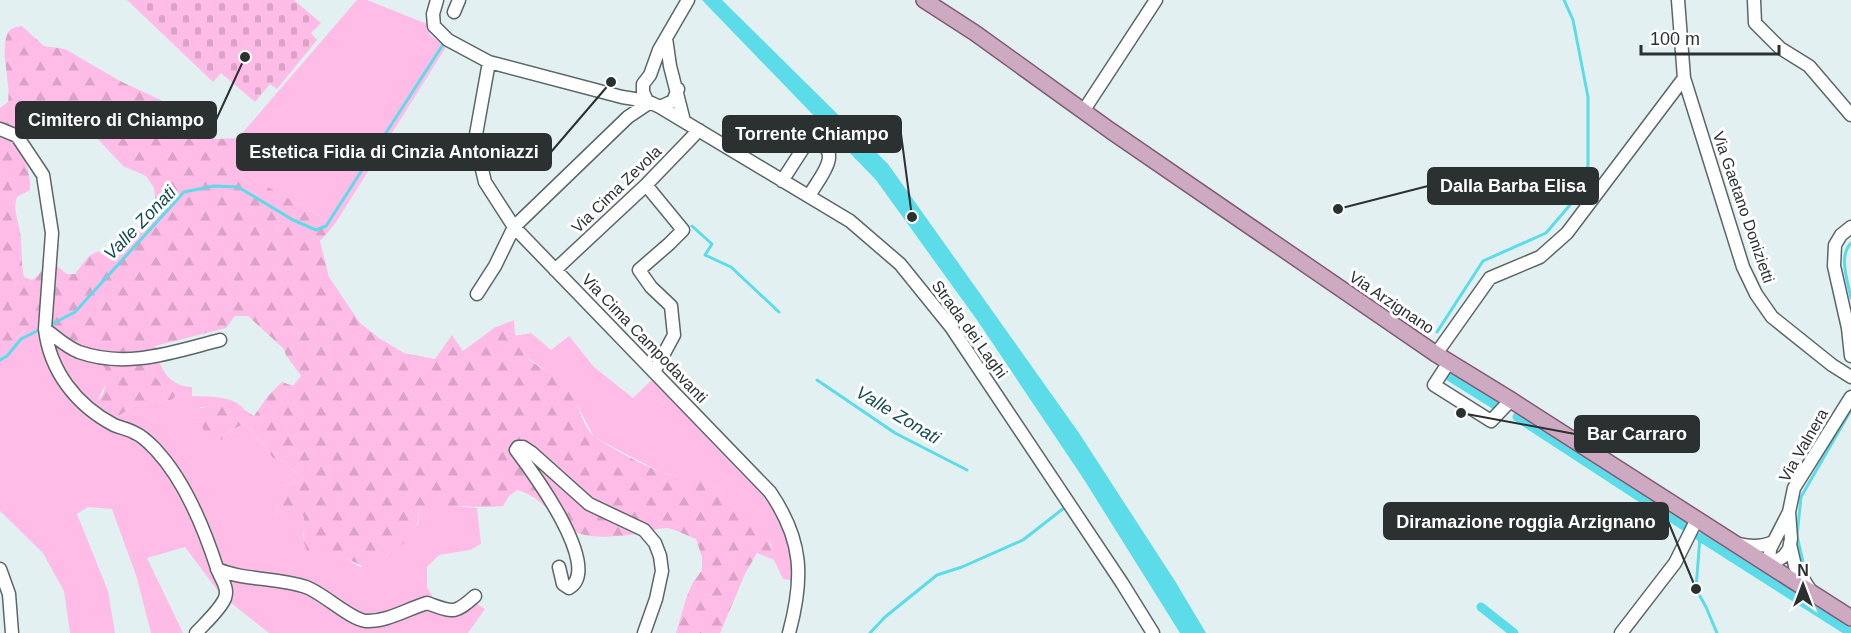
<svg xmlns="http://www.w3.org/2000/svg" width="1851" height="633" viewBox="0 0 1851 633" font-family="Helvetica,sans-serif">
<style>
.grass{fill:#febce7}
.forest{fill:url(#forest-firs);fill-rule:evenodd}
.cemetery{fill:url(#cemetery-stones)}
.water{fill:#5bdce8}
.lines{fill:none;stroke-linecap:round;stroke-linejoin:round}
.stream{stroke:#5bdce8;stroke-width:3}
.canal{stroke:#5bdce8;stroke-width:9}
.minor-casing{stroke:#5b6667;stroke-width:15}
.major-casing{stroke:#805b74;stroke-width:18}
.minor{stroke:#fff;stroke-width:12}
.major{stroke:#ceaac2;stroke-width:15}
.labels{text-anchor:middle;stroke-width:6;stroke-linejoin:round;paint-order:stroke}
.street-label{font-size:16px;fill:#2b3030;stroke:#fff}
.water-label{font-size:18px;font-style:italic;fill:#134c51;stroke:#fff}
.leader{fill:none;stroke:#2b3030;stroke-width:2}
.callout-dot{fill:#2b3030;stroke:#fff;stroke-width:2}
.callout{fill:#2b3030;stroke:#2b3030;stroke-width:2}
.callout-label{font-size:18px;text-anchor:middle;font-weight:bold;fill:#fff}
</style>
<defs>
<pattern id="forest-firs" width="22" height="20" patternUnits="userSpaceOnUse" patternTransform="scale(1.5)"><rect width="22" height="20" fill="#febce7"/><path d="M5 1l3.5 6h-7zM16 11l3.5 6h-7z" fill="#daa2c6"/></pattern>
<pattern id="cemetery-stones" width="16" height="16" patternUnits="userSpaceOnUse" patternTransform="scale(1.5)"><rect width="16" height="16" fill="#febce7"/><path d="M2 7V4a2 2 0 0 1 4 0v3zM10 15v-3a2 2 0 0 1 4 0v3z" fill="#daa2c6"/></pattern>
</defs>
<rect width="100%" height="100%" fill="#e3f0f1"/>
<path class="grass" d="M357,0h10l60,24 3,11 16,12 -111,177 -112,-61 15,-25z
M26,330h9l5,10 66,28v15l-8,17 13,21 24,-16 35,-5 -3,-12c-8,-6 -14,-11 -16,-22l8,-6c4,15 16,27 33,27v9c18,1 40,-1 52,13l-44,-2 -3,11 24,22 10,-10 13,-6 11,10 18,24 14,4 4,7 12,7 -5,6 -14,3 2,13 -9,11 -1,8h20l7,-2 2,8 -2,14 26,17 18,5 13,8 23,-8 35,-34 1,-16 18,-4 40,3 4,36 -11,6 -31,5 -12,12v20l13,22 32,-8 13,8 -17,24h-199l-48,-38 -36,-48 -38,11 36,75h-32l-14,-55 -25,-69 -24,-2 -11,7 31,77 7,42h-45l-6,-42 -21,-38 -43,-42v-155l8,-11z
M531,333l20,17 18,-14 25,31 39,31 22,-21 128,138 16,66 -16,-2 -9,-19 -3,-16 -25,-37 -26,-19 -29,-10 -29,-5 -68,-36 -29,-54 -39,-26 -7,-8 -5,-13z"/>
<path class="forest" d="M22,26l22,20 21,3 55,32 43,20 38,25 15,13 22,-1 -14,25 111,61 -15,17 9,36 31,46 19,15 25,15 31,6 17,-24 11,16 31,-23 20,-8c1,25 6,36 28,48 8,5 16,8 23,15 12,14 17,46 31,55 19,12 44,26 65,34 10,4 21,3 31,6 42,10 75,39 82,82l-17,-7 -12,21 -25,59h-44l11,-37 6,-14 9,-12v-13l-6,-18c-9,-3 -22,-11 -31,-11 -8,0 -16,4 -23,5 -16,3 -45,6 -61,1 -26,-9 -34,-36 -64,-44l-8,6 -6,10c-28,3 -56,-3 -84,3 -2,10 0,19 -7,28 -10,10 -28,14 -31,29 -19,3 -17,0 -34,-7l-7,3 -7,-1 -4,-6 -6,-4 -5,4 -7,1c-12,-12 -4,-26 -8,-41l-7,2 -6,6 -8,-1 -6,-5 1,-8 8,-11 -4,-6 3,-7 14,-3 5,-6 -12,-7 -5,-7 -13,-4 -18,-24 -11,-10 -13,6 -10,10 -8,1 -6,-4 -13,-26c9,-6 37,-5 48,-2 5,1 8,5 12,7l14,-20 14,-14 11,4 8,-10 -15,-21 -2,-6 -36,-33h-13l-9,12 -71,18 4,14 -8,6c2,14 13,19 23,27l1,4 -4,3 -36,5 -24,16 -28,-18c4,-1 10,-1 14,-3 10,-3 9,-24 8,-32 -23,-12 -58,-14 -70,-38h-10l-17,15 -8,11v-248l8,-6c3,-21 -8,-47 -1,-67 2,-7 9,-8 15,-9zM45,117h19l13,5 20,16 26,28 23,10 8,12 2,18 -6,15 -40,29 -14,2 -7,4 -14,18h-8l-15,-12 -6,1 -8,13 -6,4 -8,-3c-3,-13 -2,-26 -3,-38 -1,-16 -9,-27 -4,-42l13,-7c1,-17 -4,-28 -12,-43l16,-21z"/>
<path class="cemetery" d="M127,0h167l27,23 -10,10 6,7 -40,49 -7,-5 -15,18 -34,-29 -8,9z"/>
<path class="water" d="M702,0h20l166,164 191,269 96,148 31,52h-26l-97,-155 -106,-158 -101,-140z"/>
<g class="lines">
<path class="stream" d="M692,226l20,18 -7,11 26,12 48,45
M1851,243c-13,13 -3,39 0,55
M52,324l23,-12 109,-120 30,-6 24,1 55,33 23,10 10,-4 118,-183
M1437,332l46,-71 63,-28 24,-28 18,-39v-69l-15,-77 -9,-20
M0,360l7,-4 14,-17 20,-10
M817,380l78,53 72,37
M1700,537l-4,52 10,18 11,26
M1805,570l-8,-34 4,-39 50,-87
M870,633l15,-16 52,-42 25,-8 61,-27 41,-32"/>
<path class="canal" d="M1450,377l45,28
M1517,417l167,109
M1700,537l151,96
M1481,607l33,26"/>
<g class="minor-casing">
<path id="minor" d="M437,0l-4,14 1,12 14,14 41,22 133,35 25,4 13,6 13,-6 5,-12
M1678,0l6,78 59,189 13,27 16,23 60,48 19,12
M1754,0l1,23 25,25 29,18 42,49
M454,12l5,-12
M666,38l4,28 14,55
M489,62l-14,78 10,42 29,45 256,265c33,48 34,86 19,141
M647,101l-4,-9v-8l7,-9 9,-25 29,-50
M660,107l190,114 50,43 51,63 171,256 31,50
M1084,110l72,-110
M0,129l17,7 26,39 9,58 -7,96c5,42 31,76 69,96 7,3 15,4 21,8 8,3 16,12 21,17 29,31 48,78 61,118 3,10 12,19 8,30 -5,12 -20,25 -29,35
M782,181l22,-34 11,-5c30,9 4,36 -6,54
M646,185l37,45 -14,14 -30,26 12,17 20,19 3,29 -20,37
M1851,227l-10,8 -6,10 -1,21 14,62 3,28
M555,270l91,-85 53,-55
M477,294l18,-28 19,-39 114,-110 21,-14
M45,329c11,8 21,18 34,23 48,17 94,0 141,-12
M1436,354l54,-76 50,-21 27,-24 117,-155
M1449,362l-15,23 57,36 20,-21
M1739,544c12,3 23,3 34,-2
M1790,544l5,22 15,24
M1769,566l15,-10 5,-7 2,-10 -2,-27 5,-24 57,-91
M1769,566l1,-17 19,-37
M559,567l4,17 6,4c35,-20 -38,-118 -53,-138l2,-3h5l9,6 57,51 55,26 11,13 5,13 2,15 -6,28 -12,34
M0,569l9,25 3,39
M217,569c28,12 60,8 89,18 17,6 45,33 60,34 21,1 41,-12 61,-18 26,9 27,12 48,-7
M1621,633l54,-70 22,-44"/>
</g>
<g class="major-casing">
<path id="major" d="M924,0l51,33 136,98 325,223 75,46 340,218"/>
</g>
<use href="#minor" class="minor"/>
<use href="#major" class="major"/>
</g>
<g class="labels">
<g class="street-label">
<text transform="translate(616 189) rotate(-44)" y="6">Via Cima Zevola</text>
<text transform="translate(1744 207) rotate(71)" y="6">Via Gaetano Donizietti</text>
<text transform="translate(1392 302) rotate(34)" y="6">Via Arzignano</text>
<text transform="translate(970 329) rotate(54)" y="6">Strada dei Laghi</text>
<text transform="translate(645 338) rotate(46)" y="6">Via Cima Campodavanti</text>
<text transform="translate(1803 445) rotate(-60)" y="6">Via Valnera</text>
</g>
<g class="water-label">
<text transform="translate(140 223) rotate(-46)" y="6">Valle Zonati</text>
<text transform="translate(898 415) rotate(31)" y="6">Valle Zonati</text>
</g>
</g>
<path class="leader" d="M245 57L216 120M912 217L901 134M611 82L551 152M1338 209L1428 186M1461 413L1575 434M1696 589L1668 521"/>
<g class="callout-dot">
<circle cx="245" cy="57" r="6"/>
<circle cx="912" cy="217" r="6"/>
<circle cx="611" cy="82" r="6"/>
<circle cx="1338" cy="209" r="6"/>
<circle cx="1461" cy="413" r="6"/>
<circle cx="1696" cy="589" r="6"/>
</g>
<g class="callout">
<rect x="16" y="102" width="200" height="36" rx="6"/>
<rect x="723" y="116" width="178" height="36" rx="6"/>
<rect x="237" y="134" width="314" height="36" rx="6"/>
<rect x="1428" y="168" width="170" height="36" rx="6"/>
<rect x="1575" y="416" width="124" height="36" rx="6"/>
<rect x="1384" y="503" width="284" height="36" rx="6"/>
</g>
<g class="callout-label">
<text x="116" y="126">Cimitero di Chiampo</text>
<text x="812" y="140">Torrente Chiampo</text>
<text x="394" y="158">Estetica Fidia di Cinzia Antoniazzi</text>
<text x="1513" y="192">Dalla Barba Elisa</text>
<text x="1637" y="440">Bar Carraro</text>
<text x="1526" y="528">Diramazione roggia Arzignano</text>
</g>
<g transform="translate(1803 585)" stroke="#ffffff" stroke-width="4.5" paint-order="stroke">
<path d="M0-4.5L10 22L0 15L-10 22Z" fill="#2b3030"/>
<text y="-9" font-size="16" font-weight="bold" text-anchor="middle" fill="#2b3030">N</text>
</g>
<path d="M1641 45v9h138v-9" fill="none" stroke="#2b3030" stroke-width="3"/>
<text x="1650" y="45" font-size="18" fill="#2b3030" stroke="#ffffff" stroke-width="4.5" paint-order="stroke">100 m</text>
</svg>
